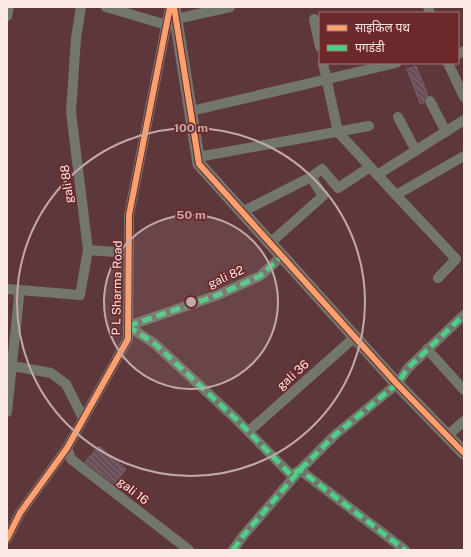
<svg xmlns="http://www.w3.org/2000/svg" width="471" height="557" viewBox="0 0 471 557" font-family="'Public Sans','Noto Sans Devanagari',sans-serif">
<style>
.building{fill:url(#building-back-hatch);stroke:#795f6a}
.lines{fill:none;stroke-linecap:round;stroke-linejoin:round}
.minor{stroke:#73766c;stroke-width:10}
.tertiary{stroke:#73766c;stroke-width:13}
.quiet{stroke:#4dcf88;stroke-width:5;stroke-dasharray:10 5;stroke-linecap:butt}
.cycleway-casing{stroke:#6c282a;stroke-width:8}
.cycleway{stroke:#fca06f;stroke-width:6}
.ring{fill:none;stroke:#c3aaaa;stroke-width:2}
.labels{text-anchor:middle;stroke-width:3.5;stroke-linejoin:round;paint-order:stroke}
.street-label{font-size:12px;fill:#fae8e7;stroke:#6c282a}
.centre{fill:#c3aaaa;stroke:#6c282a;stroke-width:2}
.ring-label{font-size:12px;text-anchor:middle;font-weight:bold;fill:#c3aaaa;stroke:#6c282a;stroke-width:3.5;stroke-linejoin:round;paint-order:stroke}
</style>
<defs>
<pattern id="building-back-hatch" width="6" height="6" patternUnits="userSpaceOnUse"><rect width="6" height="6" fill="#6a4f5b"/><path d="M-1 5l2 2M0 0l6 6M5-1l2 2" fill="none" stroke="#806873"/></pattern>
</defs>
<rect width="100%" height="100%" fill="#5d3739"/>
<path class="building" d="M416,66l12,29 -4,3v5h-4l-13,-34z
M99,446l27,23 -12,15 -29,-22z"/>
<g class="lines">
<path class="minor" d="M106,7l61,18
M428,7l2,6
M7,16l2,-9
M176,19l54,-12
M314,19l6,28
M458,54l6,-3
M323,63l15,69 58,63 68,-39
M448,63l16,34
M430,101l16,31
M191,111l205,-48
M398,117l18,34
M198,157l171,-31
M377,175l87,-55
M311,177l11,-8 16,19 32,-21
M396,195l60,64 -18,19
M242,212l69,-35 12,19 -53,47
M88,250l41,3
M7,289l73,6 8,-45 -17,-138 5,-74 5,-31
M128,326l27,18 82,76 54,55 9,-5 105,80
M128,326l90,-31 42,-19 22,-20
M427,349l37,41
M7,365l44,8 15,11 17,34
M7,412l12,-115 -2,-7
M249,431l106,-94
M447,436l17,-15
M67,448l4,11 118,91
M7,539l13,-26 47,-65 61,-109 1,-124 41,-208
M233,550l10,-14 57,-66 35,-35 62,-51 11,-16 56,-53"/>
<path class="tertiary" d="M174,7l25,157 198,220 67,69"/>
<path class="quiet" d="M128,326l27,18 82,76 54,55 9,-5 105,80
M128,326l90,-31 42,-19 22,-20
M233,550l10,-14 57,-66 35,-35 62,-51 11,-16 56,-53"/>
<g class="cycleway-casing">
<path id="cycleway" d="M174,7l25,157 198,220 67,69
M7,539l13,-26 47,-65 61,-109 1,-124 41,-208"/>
</g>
<use href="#cycleway" class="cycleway"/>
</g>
<circle cx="191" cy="302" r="87" fill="#c3aaaa" fill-opacity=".12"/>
<g class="ring">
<circle cx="191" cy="302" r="87"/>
<circle cx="191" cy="302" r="174"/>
</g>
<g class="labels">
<g class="street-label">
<text transform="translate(67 184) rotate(-97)" y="4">gali 88</text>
<text transform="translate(226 277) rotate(-24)" y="4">gali 82</text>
<text transform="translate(117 288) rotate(-89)" y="4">P L Sharma Road</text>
<text transform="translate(293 375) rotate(-42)" y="4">gali 36</text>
<text transform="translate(133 491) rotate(38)" y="4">gali 16</text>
</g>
</g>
<circle cx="191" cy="302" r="6" class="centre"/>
<g class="ring-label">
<text x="191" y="132">100 m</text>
<text x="191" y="219">50 m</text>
</g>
<rect width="471" height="557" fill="none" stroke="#fae8e7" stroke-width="16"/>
<rect x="319" y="12" width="140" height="52" fill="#6c282a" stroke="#a57576"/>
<rect x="327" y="25" width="20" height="6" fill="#fca06f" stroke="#a57576"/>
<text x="355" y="32" font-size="12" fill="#fae8e7">साइकिल पथ</text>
<rect x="327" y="45" width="20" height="6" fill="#4dcf88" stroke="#a57576"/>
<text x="355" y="52" font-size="12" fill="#fae8e7">पगडंडी</text>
</svg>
